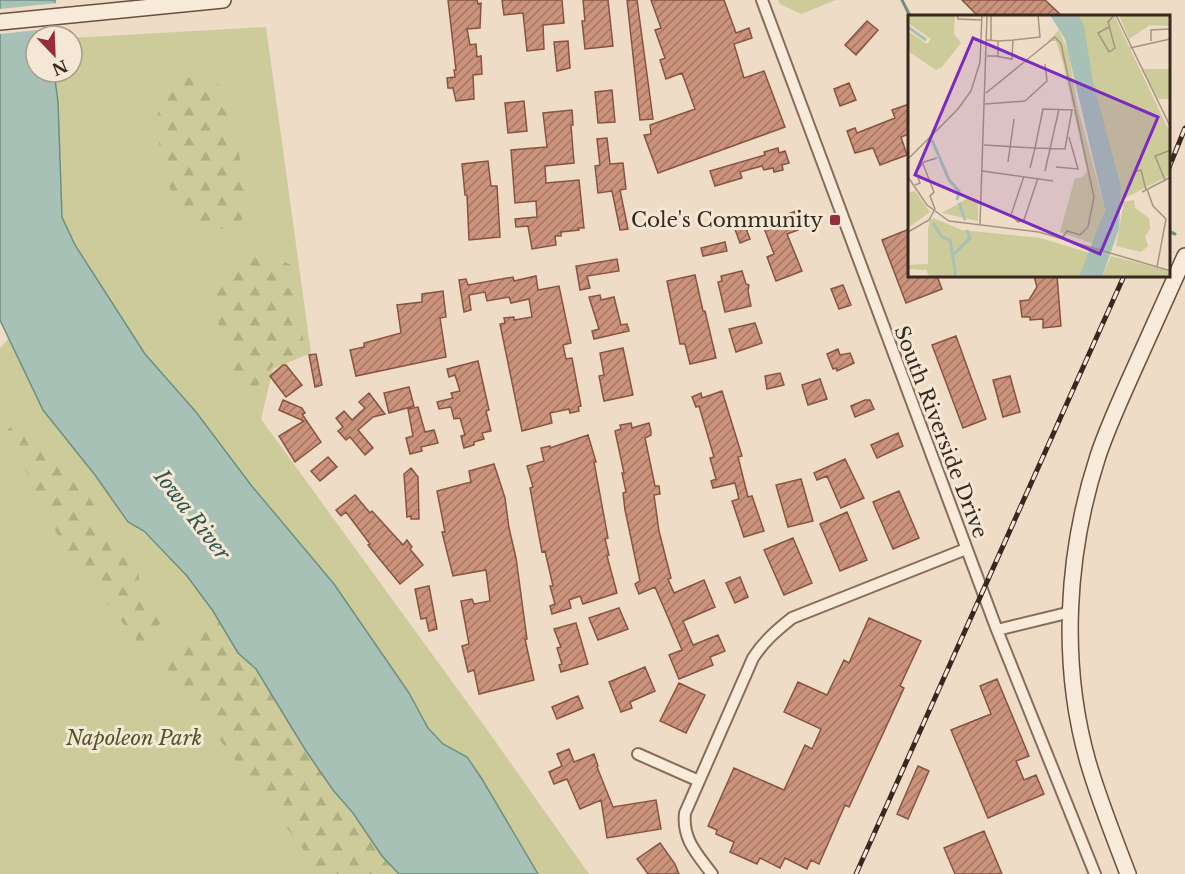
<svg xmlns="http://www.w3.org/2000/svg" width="1185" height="874" viewBox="0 0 1185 874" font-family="'Libre Baskerville',serif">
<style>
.green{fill:#cccb99}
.forest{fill:url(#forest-firs)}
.water{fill:#a7c1b6;stroke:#6e9082;stroke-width:1.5}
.pier{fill:#eedcc6}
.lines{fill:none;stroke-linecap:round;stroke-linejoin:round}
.stream{stroke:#6e9082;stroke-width:3}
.building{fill:url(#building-hatch);stroke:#885442;stroke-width:1.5}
.street-casing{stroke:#896d5c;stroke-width:14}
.secondary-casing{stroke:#6b4f3f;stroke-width:18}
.street{stroke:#f8ebd9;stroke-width:10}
.secondary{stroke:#f8ebd9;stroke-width:15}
.rail-casing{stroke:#39281f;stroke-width:5}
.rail{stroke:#f5e7d5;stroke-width:3;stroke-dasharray:9;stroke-linecap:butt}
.poi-dot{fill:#972c3c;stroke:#f5e7d5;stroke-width:2}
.labels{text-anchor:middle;stroke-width:6;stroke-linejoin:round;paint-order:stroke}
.poi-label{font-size:20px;fill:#39281f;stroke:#f5e7d5;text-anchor:end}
.street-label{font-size:20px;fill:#39281f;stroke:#f5e7d5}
.park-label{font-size:20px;font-style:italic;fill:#505526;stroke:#f5e7d5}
.water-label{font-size:21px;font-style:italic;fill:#2f5950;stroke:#f5e7d5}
.inset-river{fill:none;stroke:#a7c1b6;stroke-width:3}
.inset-road{fill:none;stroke:#a69483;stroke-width:1.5}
.view{fill:#7b2cbf;fill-opacity:0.15;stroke:#7b2cbf;stroke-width:3}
.inset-edge{fill:none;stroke:#39281f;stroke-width:3}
</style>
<defs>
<pattern id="forest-firs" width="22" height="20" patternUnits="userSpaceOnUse" patternTransform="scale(1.5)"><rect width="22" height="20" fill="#cccb99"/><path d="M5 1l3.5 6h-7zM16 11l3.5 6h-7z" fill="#b0ae83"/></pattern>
<pattern id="building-hatch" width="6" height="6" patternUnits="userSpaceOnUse" patternTransform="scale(1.5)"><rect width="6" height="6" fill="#cb927c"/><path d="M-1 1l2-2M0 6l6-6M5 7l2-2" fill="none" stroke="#a67765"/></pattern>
</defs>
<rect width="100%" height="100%" fill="#eedcc6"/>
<path class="green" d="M778,0h58l-35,14 -21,-10z
M266,27l45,326 -38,16 -12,50 227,312 101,143h-51l-71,-117 -24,-13 -15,-16 -19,-35 -75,-109 -83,-99 -55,-73 -51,-58 -70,-109 -13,-28 -4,-115 -4,-30h18v-34z
M9,338l34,72 52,65 32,47 17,9 43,45 69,93 50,82 27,39 20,23 29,43 17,18h-399v-526z"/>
<path class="forest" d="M192,77l23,1 15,31 14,69 4,28 -9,19 -35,8 -24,-21 -18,-43 -6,-52 19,-35z
M252,253l19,2 22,11 12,85 -31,13 -19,27 -25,-26 -19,-67 6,-22z
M19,421l65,66 26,48 28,22 1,23 24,38 -19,31 -70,-86 -27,-47 -40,-86z
M213,611l25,42 18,16 50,82 27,39 20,23 29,43 17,18h-77l-128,-168 -39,-40z"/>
<path class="water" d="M0,0h55l-1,36h-18v36h18l4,30 4,115 13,28 70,109 51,58 55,73 83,99 75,109 19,35 15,16 24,13 15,22 56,95h-139l-17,-18 -29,-43 -20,-23 -27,-39 -50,-82 -18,-16 -25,-42 -26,-35 -43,-45 -16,-9 -33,-47 -52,-65 -43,-90z"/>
<path class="pier" d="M57,3v25l-57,6v-25z"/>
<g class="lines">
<path class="stream" d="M902,0l8,16
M1168,231l7,3"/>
</g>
<path class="building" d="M448,0h29l1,4 3,-1 -1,25 -13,1 3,16 6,-1 1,13 4,-1 1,18 -9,1 1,24 -18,2 -3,-13h-5l-1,-10 8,-1 -1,-7h2z
M502,0h60l2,23 -21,2 1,24 -17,2 -4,-38 -19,2z
M583,0h25l5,46 -28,3 -3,-28h3z
M627,0h10l16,119 -13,1z
M651,0h73l12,33 13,-5 3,10 -18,6 10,34 20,-7 21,56 -127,46 -14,-38 7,-1 -1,-9 45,-16 -13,-36 -16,6 -6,-19 5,-2 -10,-28 6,-2z
M962,0h83l17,16h-84z
M867,21l11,9 -22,25 -11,-10z
M568,41l2,27 -13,3 -3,-29z
M849,83l7,17 -16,6 -6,-17z
M612,90l3,32 -17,1 -3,-31z
M524,101l3,30 -19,2 -3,-30z
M909,104v30l-8,3 6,18 -27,10 -7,-17 -18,5 -8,-22 8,-3 2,5 38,-15 -3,-8z
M572,110l1,15h-2l3,38 -29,3 1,17 33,-3 5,48h-6l1,2 -18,2v4h-6l1,9 -24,4 -4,-23 -12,1 -1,-8 22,-2 -1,-16 -21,2 -4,-53 36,-3 -4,-34z
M607,138l3,26 13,-1 3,26 -6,1 8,39 -8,1 -8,-39 -14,2 -3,-27 5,-1 -3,-26z
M778,148l1,5 6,-2 4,12 -7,2 1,5 -9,2 -1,-4 -9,2 -2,-4 -22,6 2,6 -27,8 -5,-15 55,-16 -1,-3z
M488,161l3,25h6l3,51 -31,3 -2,-45h-2l-3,-31z
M801,209l5,13 -10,3 2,5 -11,4 15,37 -26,10 -9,-24 7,-3 -13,-34 11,-5 1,5z
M742,218l8,21 -10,4 -8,-22z
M909,229v47h28l5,13 -36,14 -24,-63z
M725,242l2,9 -24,5 -2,-8z
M617,259l2,12 -32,5 3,12 -10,2 -4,-24z
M742,271l4,13 3,1 -1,6 3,15 -26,6 -7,-30 4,-1 -1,-5z
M695,275l8,36h2l11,47 -26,6 -5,-20h-5l-13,-63z
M536,276l2,14 21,-4 12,57 -8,2 3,14 6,-1 9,48 -3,1 1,4 -9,2 -1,-4 -19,4 2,10 -30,8 -22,-107 5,-1 -1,-5 10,-1v3l18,-3 -3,-18 -18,4 -2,-6 -22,4 -2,-9 -16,3 2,15 -7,2 -5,-32 7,-1 2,6 45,-8 1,4z
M1034,276h23l4,50 -18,2v-9l-13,1v-3h-8l-2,-16 9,-1 8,-13z
M843,285l8,20 -12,4 -8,-20z
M443,291l3,26 -6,1 6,39 -90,19 -6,-26 14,-3v-4l37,-10 -4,-28 25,-3v-8z
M600,295l1,5 13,-3 7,28 6,-1 2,7 -35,8 -2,-8 7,-2 -10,-32z
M755,323l7,20 -26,9 -7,-23z
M956,336l30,83 -23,9 -31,-83z
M623,348l10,47 -29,6 -5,-25 5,-1 -4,-22z
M838,349l2,6 10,-2 4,10 -17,8 -1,-3 -3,1 -6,-15z
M316,354l6,31 -7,2 -6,-32z
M478,361l11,49 -3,1 5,20 -9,2 2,6 -10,3v3l-10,3 -3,-12 4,-1 -5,-17 -6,1 -3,-12 -12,2 -2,-7 16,-4 -2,-5 9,-2 -5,-16 -6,2 -2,-8z
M283,365h3l16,20 -16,12 -16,-21z
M780,373l4,12 -17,4 -2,-13z
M1010,376l10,36 -17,5 -10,-37z
M820,379l7,20 -19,6 -6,-20z
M409,387l5,19 -25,7 -5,-20z
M722,391l20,65 -4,1 10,40 4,-1 12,35 -20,6 -12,-36 7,-2 -4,-16 -22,5 -2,-7 5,-2 -6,-21 4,-1 -15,-51 -3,1 -4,-10 9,-4 1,5z
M369,393l16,21 -12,3 -15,13 15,18 -8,7 -15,-18 -4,3 -8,-9 5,-4 -7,-9 8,-7 8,9 13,-12 -6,-6z
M283,400l19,8 3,5 -3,1 19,28 -26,20 -16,-26 25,-15 -25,-11z
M865,400h5l4,9 -19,8 -4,-11z
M418,407l7,25 9,-2 4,13 -17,4 1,4 -12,3 -4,-16 7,-2 -5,-27z
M631,423l1,5 17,-5 2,8v4l-6,3 10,48h4l1,8 -6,1 5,36 12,47 -3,1 6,14 30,-13 11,27 -32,14 10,24 25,-10 7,16 -15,6 3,8 -34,14 -10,-24 13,-5 -27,-63 -16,7 -4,-10 5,-3 -15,-71 -2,-17 3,-1 -4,-19h2l-9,-42 6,-2 -1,-4z
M898,433l5,13 -26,12 -6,-13z
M588,435l8,27h-2l14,76 -3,1 4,16 -2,1 10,37 -34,11 -3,-8 -11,4 2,8 -19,6 -2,-8 5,-2 -5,-18h3l-8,-35 -3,1 -12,-64 3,-1 -6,-21 17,-5 -3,-13 9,-2v2z
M328,457l9,10 -17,14 -9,-10z
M845,459l19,39 -23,10 -14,-32 -10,4 -3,-7z
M494,464l11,34 4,30 7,30 11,81h-2l9,41 -55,14 -5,-24 -6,2 -6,-26 7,-2 -8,-43 11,-2 2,5 16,-3 -4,-31 -33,6 -11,-44h3l-8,-41 34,-9 -2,-11z
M411,468l7,9 1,42h-8v-3l-4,1 -3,-43z
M801,479l12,42 -25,6 -12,-42z
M899,491l20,47 -26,11 -20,-47z
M355,495l15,18 2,-2 31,34 4,-5 5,7 -2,2 13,16 -23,19 -32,-39 2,-1 -24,-32 -5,4 -5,-6z
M847,512l20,48 -27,11 -20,-47z
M793,538l19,45 -28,12 -20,-45z
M740,577l8,20 -13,6 -9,-20z
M429,586l8,43 -8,2 -3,-13 -5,1 -6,-30z
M619,608l9,21 -30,11 -9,-22z
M869,618l52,23 -21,45 4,2 -55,119 -4,-2 -26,59 -8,-4 -4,9 -22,-11 -5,10 -20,-10 -3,6 -27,-12 4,-10 -18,-8 1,-4 -9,-4 26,-58 50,22 21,-45 7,4 9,-20 -37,-17 14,-30 29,13 17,-35 5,3z
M576,623l12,41 -27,8 -2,-7 3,-1 -5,-16 4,-1 -7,-18z
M645,667l10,24 -25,11 2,6 -11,4 -12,-30z
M997,679l32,77 -13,5 8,19 12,-5 8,19 -56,24 -37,-88 40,-16 -11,-28z
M679,683l26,12 -19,38 -26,-12z
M578,696l5,12 -26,11 -5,-12z
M569,749l5,13 20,-8 4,12 -1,1 16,40 43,-7 5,29 -54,9 -6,-38 -21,9 -13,-30 -13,5 -5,-12 13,-6 -5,-12z
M918,766l11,5 -21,48 -11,-5z
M984,831l18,43h-47l-11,-26z
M660,843l15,21 4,10h-31l-11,-15z"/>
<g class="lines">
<g class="street-casing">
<path id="street" d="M762,0l235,630 98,244
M997,630l74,-18
M638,754l61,27
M712,874c-15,-20 -30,-35 -27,-61l68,-155c11,-17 24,-28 39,-40l174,-69"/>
</g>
<g class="secondary-casing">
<path id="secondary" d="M0,22l223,-22
M1128,874c-14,-37 -29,-74 -40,-112 -28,-98 -22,-208 10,-306 9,-27 21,-53 33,-80 18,-40 36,-80 54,-120"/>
</g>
<use href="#street" class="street"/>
<use href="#secondary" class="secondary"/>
<g class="rail-casing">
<path id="rail" d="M1168,170l17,-42
M856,874l268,-598"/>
</g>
<use href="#rail" class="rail"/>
</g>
<rect class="poi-dot" x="829" y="214" width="12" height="12" rx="3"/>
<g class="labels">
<g class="poi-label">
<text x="823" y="227">Cole's Community</text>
</g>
<g class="street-label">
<text transform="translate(941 432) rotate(69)" y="7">South Riverside Drive</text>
</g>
<g class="park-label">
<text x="134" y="745">Napoleon Park</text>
</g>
<g class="water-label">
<text transform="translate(192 515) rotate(52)" y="7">Iowa River</text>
</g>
</g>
<g transform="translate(908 15)">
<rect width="262" height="262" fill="#eedcc6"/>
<path d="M0,0h47l-1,19 7,9 -19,24 -6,3 -28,-19v-20l19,13 4,-5 -23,-16zM170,0h36l56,118v42l-49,25zM151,15l10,24 8,50 28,106 -11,34 -34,-12 15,-54h7l5,-7 -24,-108 -7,-22h-8zM7,176l15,21 -22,16 1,-35zM60,183l10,3v20l-36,-8zM25,203l29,12 78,8 53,16 -12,23h-138l-13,-12 -1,-44zM203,241l59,15v6h-68z" fill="#cccb99"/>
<path d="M170,0l8,8 11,28 4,33 7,11 12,44 -13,5 -17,-74 -2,-32zM211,0h51v11l-20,-1 -21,14zM234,54h28v30h-12zM213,128l6,27 -2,17 -9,-30v-11zM178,161l1,17 -9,4 -6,-4 4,-14zM226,185l1,8 14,10 1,11 -5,8 3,9 -7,6 -25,-6 8,-44zM170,188l8,6 -2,16 -6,4 -6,-2 -1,-6zM20,210l5,11 11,6 -2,17 9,18h-23l-1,-7 -19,-1v-4l20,-1zM159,235l22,4 -12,23h-42zM206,251l25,7 4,4h-28z" fill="#cccb99"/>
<path d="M142,0h28l6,11 9,56 28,105 -2,42 -17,48h-23l26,-67 -40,-171z" fill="#a7c1b6"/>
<path class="inset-river" d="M0,12l18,13M24,125l17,40 10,11 -2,9M51,188l6,17M25,208l9,14 8,3 6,37M46,239l16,-16 -3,-8"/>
<path class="inset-road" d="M50,0v4l23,1M208,0l55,113M201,12l-11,6 11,19 6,-4 -7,-26 6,-7M83,25v-25M105,25l27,-3 -2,-22M243,26v-11l18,-1M222,33l40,-9M79,41h11v-15l-11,-1M87,41l17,3 1,-19 -15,1M78,78l69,-56 6,7 14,64M77,89l40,-3 22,-20 -2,-17M76,130l51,3 8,-39 29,1 -7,39 -30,-1 -5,20M0,144l50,-50 13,-18 9,-29 2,-47M100,147l6,-43M148,152l22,2 -9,-32M74,156l71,10M137,156l14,-62M226,157l7,-2 5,20M116,161l-13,39 7,7 6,-2 14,-42M0,162l19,28 22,16 90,11 132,39M257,165l-10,-24 16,-6M7,170l5,-2 -4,-11 8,-10 13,-4M239,174l6,17 13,13 -9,48M234,177l29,-15M72,209l7,-209M0,217l21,-12 6,-11 -5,-13 4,-4 -11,-28M154,223l5,-7 13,4 8,-8 6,-30 -19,-88"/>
<path class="view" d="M65,23l185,79 -58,137 -185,-79z"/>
<rect width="262" height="262" class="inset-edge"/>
</g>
<g transform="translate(54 54) rotate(157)"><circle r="28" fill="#f5e7d5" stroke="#aa9b8c" stroke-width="1.5"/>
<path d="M0-4.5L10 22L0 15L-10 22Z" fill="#972c3c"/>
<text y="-9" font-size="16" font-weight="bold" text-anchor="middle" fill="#39281f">N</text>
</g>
</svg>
